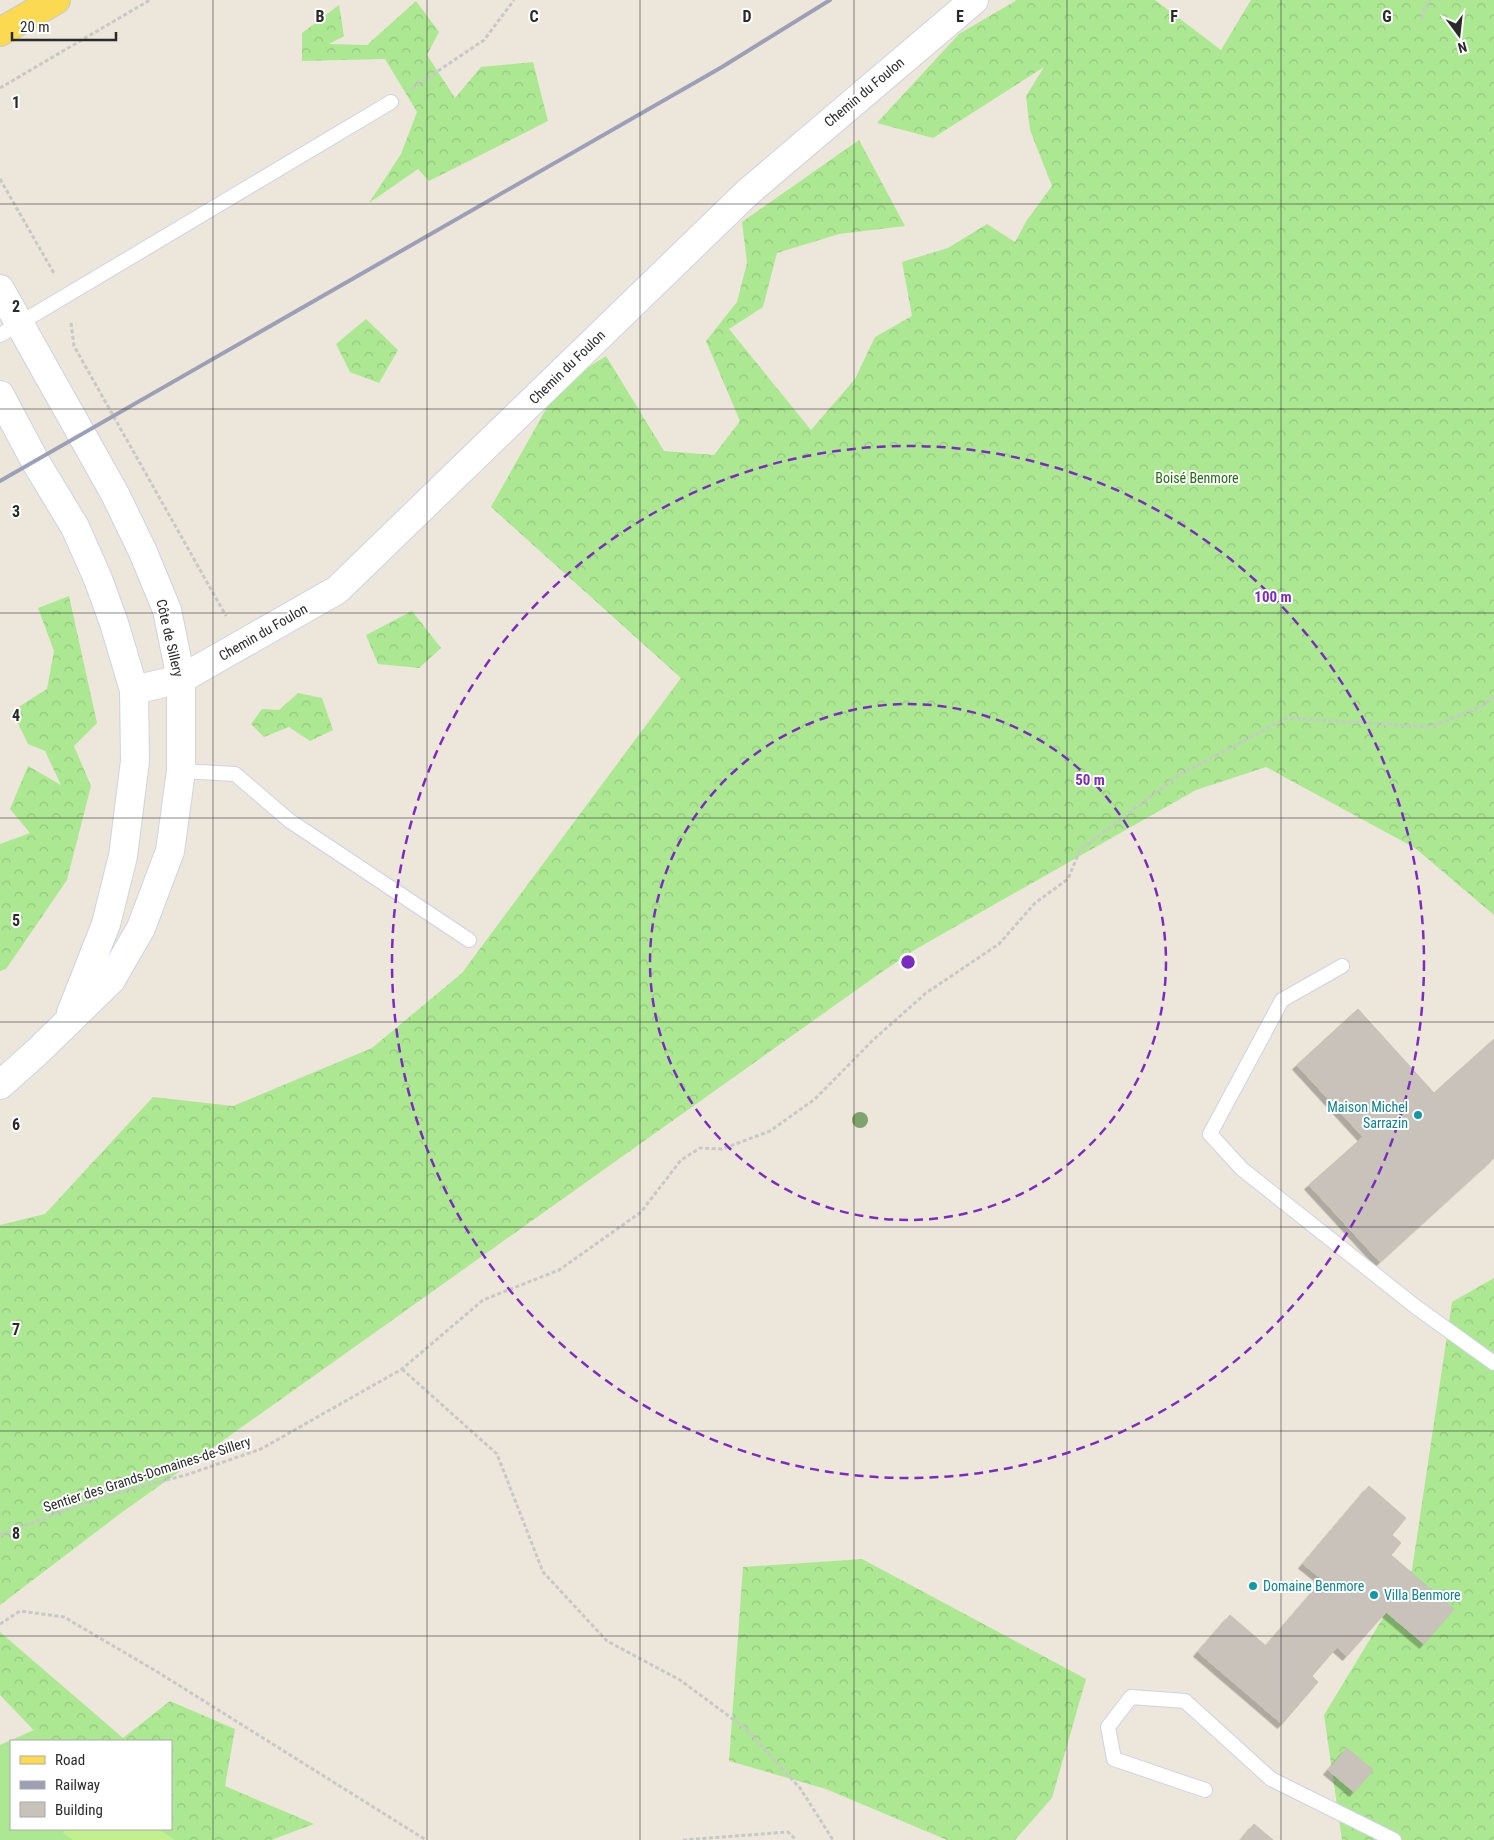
<svg xmlns="http://www.w3.org/2000/svg" width="1494" height="1840" viewBox="0 0 1494 1840" font-family="'Roboto Condensed',sans-serif">
<style>
.grass{fill:#ace892}
.forest{fill:url(#forest-crowns)}
.pitch{fill:#c2f08d}
.building{fill:#c8c2ba;stroke:#c8c2b4;filter:url(#shadow)}
.lines{fill:none;stroke-linecap:round;stroke-linejoin:round}
.lane-casing{stroke:#cfd2e4;stroke-width:16}
.street-casing{stroke:#cfd2e4;stroke-width:30}
.secondary-casing{stroke:#cfd2e4;stroke-width:30}
.primary-casing{stroke:#c8c8c8;stroke-width:30}
.path{stroke:#c8c8c8;stroke-width:3;stroke-dasharray:4 2.5;stroke-linecap:butt}
.lane{stroke:#fff;stroke-width:14}
.street{stroke:#fff;stroke-width:28}
.secondary{stroke:#fff;stroke-width:28}
.primary{stroke:#fbda51;stroke-width:28}
.rail{stroke:#9d9fb6;stroke-width:4}
.tree{fill:#7ea36d}
.grid{fill:none;stroke:#2a2a2a;stroke-width:1;stroke-opacity:0.55}
.ring{fill:none;stroke:#7b2cbf;stroke-width:2.5;stroke-dasharray:9 6}
.culture-dot{fill:#0f9aa8;stroke:#fff;stroke-width:2}
.labels{text-anchor:middle;stroke-width:4;stroke-linejoin:round;paint-order:stroke}
.street-label{font-size:14px;fill:#2a2a2a;stroke:#fff}
.park-label{font-size:14px;fill:#236c14;stroke:#fff}
.culture-label{font-size:14px;fill:#0d838f;stroke:#fff;text-anchor:start}
.grid-label{font-size:16px;text-anchor:middle;font-weight:bold;fill:#2a2a2a;stroke:#fff;stroke-width:4;stroke-linejoin:round;paint-order:stroke}
.centre{fill:#7b2cbf;stroke:#fff;stroke-width:2.5}
.ring-label{font-size:15px;text-anchor:middle;font-weight:bold;fill:#7b2cbf;stroke:#fff;stroke-width:4;stroke-linejoin:round;paint-order:stroke}
</style>
<defs>
<pattern id="forest-crowns" width="20" height="18" patternUnits="userSpaceOnUse" patternTransform="scale(1.25)"><rect width="20" height="18" fill="#ace892"/><path d="M2 6a3 3 0 1 1 6 0M12 15a3 3 0 1 1 6 0" fill="none" stroke="#94c77e"/></pattern>
<filter id="shadow"><feDropShadow dx="-4.5" dy="4.5" stdDeviation="0" flood-color="#0004"/></filter>
</defs>
<rect width="100%" height="100%" fill="#ede6da"/>
<path class="grass" d="M52,1722l25,19h-66v88h160l35,11h-206v-95z"/>
<path class="forest" d="M1017,0h138l66,50 30,-50h243v915l-79,-67 -149,-81 -70,23 -280,159 -40,27 -755,537 -121,92v-380l45,-11 108,-117 80,9 139,-58 90,-75 219,-295 -190,-171 68,-121 47,-30 58,95 50,4 26,-34 -34,-80 31,-39 10,-39 -5,-41 117,-82 46,86 -66,8 -62,19 -14,54 -34,22 82,101 44,-51 20,-42 37,-21 -10,-54 46,-14 39,-24 28,18 12,-22 25,-34 -22,-56 -4,-34 18,-29 -111,71 -56,-15 82,-89z
M416,1l23,31 -12,23 28,43 26,-31 52,-5 15,59 -119,60 -11,-12 -49,34 32,-49 16,-42 -32,-53 -83,2v-28l37,-28 5,31 -15,8 38,1z
M366,319l32,31 -19,33 -29,-11 -14,-28z
M69,596l28,127 -23,23 17,40 -24,94 -61,89 -6,2v-127l30,-11 -20,-24 18,-43 33,19 -16,-34 -17,-7 -16,-33 35,-22 7,-38 -16,-43z
M412,611l29,37 -22,20 -41,-4 -12,-29z
M298,693l24,5 11,32 -23,11 -21,-14 -25,10 -13,-13 11,-15 17,1z
M1494,1278v562h-152l-18,-125 88,-145 40,-268z
M862,1559l224,120 -34,119 -37,42h-68l-121,-51 -97,-28 14,-194z
M0,1632l123,106 47,-37 65,28 -10,57 89,38 -43,16h-85l-32,-11h17v-88h-127l-44,-46z"/>
<path class="pitch" d="M66,1829h92l17,11h-102l-10,-7z"/>
<path class="building" d="M1358,1009l76,84 60,-54v119l-114,104 -71,-77 54,-48 -66,-72z
M1369,1486l37,32 -14,17 9,8 -10,12 63,54 -30,35 -38,-32 -39,44 -10,-9 -25,29 6,6 -36,42 -84,-72 32,-37 36,31 57,-66 -20,-16z
M1347,1748l26,22 -19,22 -26,-22z
M1254,1824l19,16h-32z"/>
<g class="lines">
<g class="lane-casing">
<path id="lane" d="M0,335l391,-233
M181,771l54,3 55,47 179,119
M1342,966l-60,34 -72,134 32,35 174,138 78,56
M1205,1790l-91,-31 -6,-32 23,-30 54,4 86,78 123,61"/>
</g>
<g class="street-casing">
<path id="street" d="M134,690l47,-11 156,-89 410,-397 227,-193"/>
</g>
<g class="secondary-casing">
<path id="secondary" d="M0,289l115,205 28,58 24,58 14,69v92l-11,80 -29,77 -30,52 -75,73 -36,32
M0,395l35,66 40,66 23,52 16,44 20,67 1,71 -12,95 -17,68 -35,89"/>
</g>
<g class="primary-casing">
<path id="primary" d="M0,32l56,-32"/>
</g>
<path class="path" d="M1423,19l-1,-5 8,-14
M0,88l150,-88
M411,89l73,-49 30,-40
M0,179l55,96
M71,323l3,23 152,270
M402,1369l95,85 46,118 64,69 73,39 65,48 55,60 33,52
M0,1535l101,-38 85,-22 75,-26 141,-80 81,-69 76,-30 82,-58 40,-52 19,-12 22,1 48,-18 45,-32 58,-59 53,-47 73,-49 36,-41 33,-24 12,-29 99,-75 108,-57 143,9 50,-20 14,-10
M0,1624l20,-13 44,6 92,54 270,169
M683,1840l105,-8 8,8"/>
<use href="#lane" class="lane"/>
<use href="#street" class="street"/>
<use href="#secondary" class="secondary"/>
<use href="#primary" class="primary"/>
<path class="rail" d="M0,481l722,-414 108,-67"/>
</g>
<circle class="tree" cx="860" cy="1120" r="8"/>
<path class="grid" d="M213,0v1840M427,0v1840M640,0v1840M854,0v1840M1067,0v1840M1281,0v1840M0,204h1494M0,409h1494M0,613h1494M0,818h1494M0,1022h1494M0,1227h1494M0,1431h1494M0,1636h1494"/>
<g class="ring">
<circle cx="908" cy="962" r="258"/>
<circle cx="908" cy="962" r="516"/>
</g>
<g class="culture-dot">
<circle cx="1418" cy="1115" r="5"/>
<circle cx="1253" cy="1586" r="5"/>
<circle cx="1374" cy="1595" r="5"/>
</g>
<g class="labels">
<g class="street-label">
<text transform="translate(864 92) rotate(-40)" y="5">Chemin du Foulon</text>
<text transform="translate(567 367) rotate(-44)" y="5">Chemin du Foulon</text>
<text transform="translate(263 632) rotate(-30)" y="5">Chemin du Foulon</text>
<text transform="translate(170 638) rotate(77)" y="5">Côte de Sillery</text>
<text transform="translate(147 1474) rotate(-18)" y="5">Sentier des Grands-Domaines-de-Sillery</text>
</g>
<g class="park-label">
<text x="1197" y="483">Boisé Benmore</text>
</g>
<g class="culture-label">
<text x="1408" y="1112" text-anchor="end">Maison Michel<tspan x="1408" dy="16">Sarrazin</tspan></text>
<text x="1263" y="1591">Domaine Benmore</text>
<text x="1384" y="1600">Villa Benmore</text>
</g>
</g>
<g class="grid-label">
<text x="320" y="22">B</text>
<text x="534" y="22">C</text>
<text x="747" y="22">D</text>
<text x="960" y="22">E</text>
<text x="1174" y="22">F</text>
<text x="1387" y="22">G</text>
<text x="16" y="108">1</text>
<text x="16" y="312">2</text>
<text x="16" y="517">3</text>
<text x="16" y="721">4</text>
<text x="16" y="926">5</text>
<text x="16" y="1130">6</text>
<text x="16" y="1335">7</text>
<text x="16" y="1539">8</text>
</g>
<circle cx="908" cy="962" r="8" class="centre"/>
<g class="ring-label">
<text x="1273" y="602">100 m</text>
<text x="1090" y="785">50 m</text>
</g>
<rect x="10" y="1740" width="162" height="90" fill="#ffffff" stroke="#aaaaaa"/>
<rect x="20" y="1756" width="25" height="8" fill="#fbda51" stroke="#aaaaaa"/>
<text x="55" y="1765" font-size="15" fill="#2a2a2a">Road</text>
<rect x="20" y="1781" width="25" height="8" fill="#9d9fb6" stroke="#aaaaaa"/>
<text x="55" y="1790" font-size="15" fill="#2a2a2a">Railway</text>
<rect x="20" y="1802" width="25" height="15" fill="#c8c2ba" stroke="#aaaaaa"/>
<text x="55" y="1815" font-size="15" fill="#2a2a2a">Building</text>
<g transform="translate(1459 35) rotate(165)" stroke="#ffffff" stroke-width="4" paint-order="stroke">
<path d="M0-4L9 19L0 12L-9 19Z" fill="#2a2a2a"/>
<text y="-8" font-size="14" font-weight="bold" text-anchor="middle" fill="#2a2a2a">N</text>
</g>
<path d="M12 32v8h104v-8" fill="none" stroke="#2a2a2a" stroke-width="2.5"/>
<text x="20" y="32" font-size="15" fill="#2a2a2a" stroke="#ffffff" stroke-width="4" paint-order="stroke">20 m</text>
</svg>
